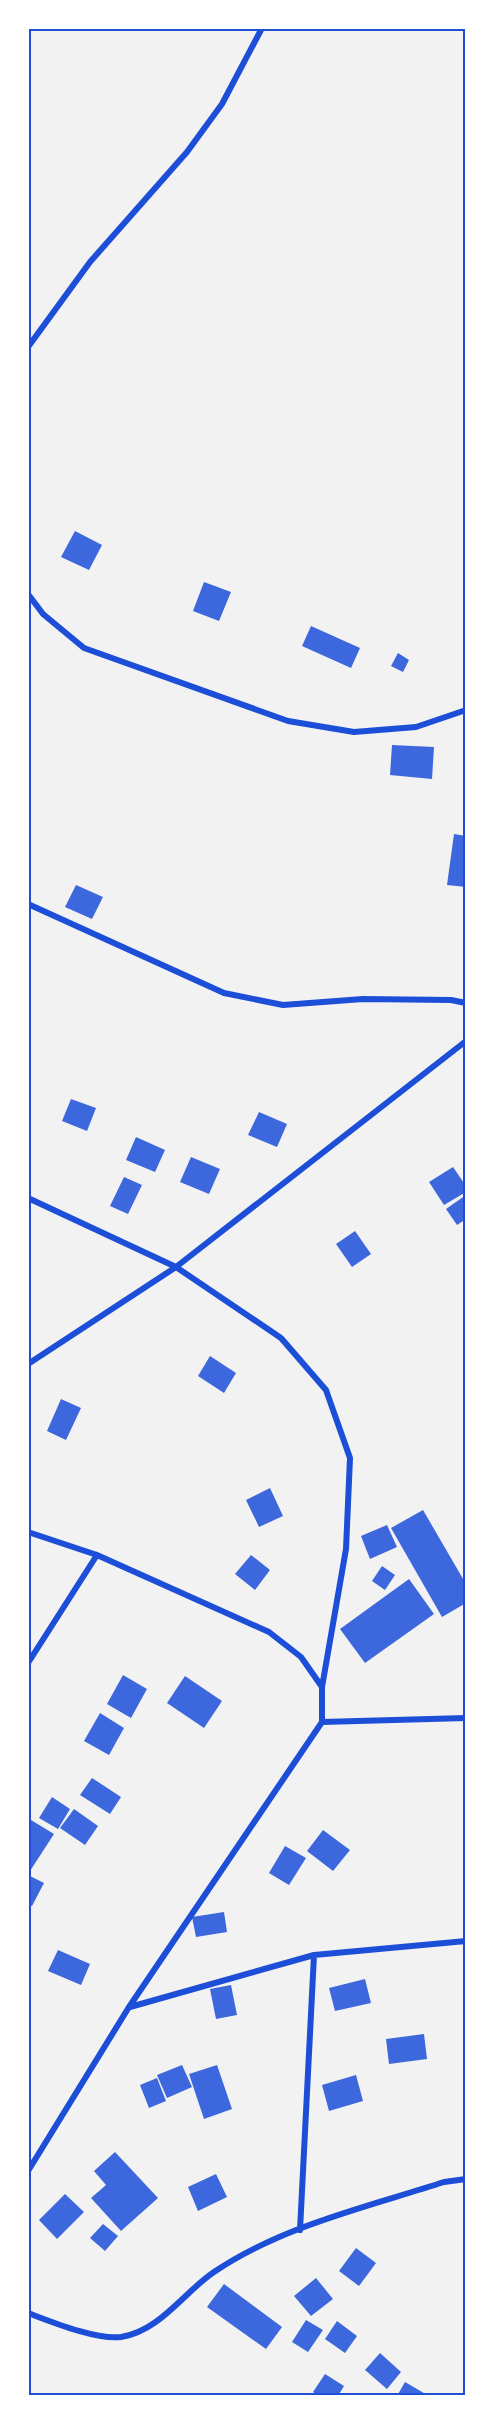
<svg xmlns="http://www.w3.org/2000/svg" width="494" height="2424" viewBox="0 0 494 2424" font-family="Raleway,sans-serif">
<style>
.building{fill:#3d67dc}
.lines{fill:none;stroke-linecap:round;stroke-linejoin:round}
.minor{stroke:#1d4ed8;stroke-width:6}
.neatline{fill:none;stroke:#1d4ed8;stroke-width:2}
</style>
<rect width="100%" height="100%" fill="#f2f2f2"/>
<path class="building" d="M75,531l27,14 -13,25 -28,-13z
M204,582l27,10 -12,29 -26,-10z
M311,626l49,22 -9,20 -49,-22z
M398,653l11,7 -6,12 -12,-6z
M392,745l42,2 -2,32 -42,-4z
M454,834l12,2v51l-19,-2z
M76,885l27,12 -11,22 -27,-12z
M71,1099l25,9 -9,23 -25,-10z
M259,1112l28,12 -10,23 -29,-12z
M136,1137l29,13 -10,22 -29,-12z
M191,1157l29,12 -11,25 -29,-12z
M453,1167l13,19v6l-22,13 -15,-23z
M124,1177l18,8 -14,29 -18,-8z
M466,1195v24l-9,6 -11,-16z
M355,1231l16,23 -19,13 -16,-23z
M210,1356l26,17 -12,20 -26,-17z
M61,1399l20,9 -15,32 -19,-9z
M270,1488l13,28 -24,11 -13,-27z
M423,1510l43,74v19l-24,14 -51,-89z
M387,1525l10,22 -27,12 -9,-23z
M251,1555l19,15 -15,20 -20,-16z
M382,1566l13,9 -10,15 -13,-9z
M409,1579l25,35 -69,49 -25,-34z
M123,1675l24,14 -16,29 -24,-14z
M185,1676l37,25 -18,27 -37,-25z
M100,1713l24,15 -15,27 -25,-14z
M92,1778l29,19 -11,17 -30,-19z
M52,1797l18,12 -12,20 -19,-11z
M74,1809l24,17 -13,19 -25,-17z
M31,1820l23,14 -24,37 -2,-47z
M323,1830l27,20 -17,21 -26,-20z
M285,1846l21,12 -17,27 -20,-12z
M28,1875l16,8 -12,23 -4,-2z
M224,1912l3,20 -31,5 -4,-20z
M58,1950l32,14 -9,21 -33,-14z
M365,1979l6,24 -36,8 -6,-23z
M231,1985l6,30 -21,4 -6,-30z
M424,2034l3,25 -38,5 -3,-25z
M182,2065l10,22 -25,11 -10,-23z
M217,2065l15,44 -28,10 -15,-45z
M356,2075l7,26 -34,10 -7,-26z
M157,2078l9,23 -17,7 -9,-23z
M115,2152l43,46 -37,33 -30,-33 15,-13 -12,-14z
M216,2174l11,23 -29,14 -10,-24z
M65,2194l19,18 -27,27 -18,-19z
M103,2224l15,12 -13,15 -15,-13z
M356,2248l20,15 -17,23 -20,-15z
M316,2278l17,21 -22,17 -17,-20z
M224,2284l58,43 -16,22 -59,-42z
M306,2320l17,10 -15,22 -16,-10z
M337,2321l20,15 -12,17 -20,-14z
M380,2353l21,19 -14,17 -22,-19z
M325,2374l19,12 -6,10h-20l-5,-4z
M405,2382l24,14h-32z"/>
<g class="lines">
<path class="minor" d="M28,347l62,-85 97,-110 35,-48 40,-76
M28,594l15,20 41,34 204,73 66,11 62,-5 50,-17
M28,904l196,89 59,12 80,-6 88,1 15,3
M28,1198l148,69 105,71 45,52 24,68 -4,91 -24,138
M28,1364l148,-97 290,-226
M28,1532l69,23 172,77 32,25 21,30v35l-193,285 -101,164
M28,1663l69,-108
M322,1722l144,-4
M130,2007l184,-52 152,-14
M300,2230l14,-275
M28,2313c24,9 68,27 93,24 39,-6 63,-45 93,-65 68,-46 153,-65 230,-90l22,-3"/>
</g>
<rect width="494" height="2424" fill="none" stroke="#ffffff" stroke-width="60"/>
<rect x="30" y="30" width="434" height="2364" class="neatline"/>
</svg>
